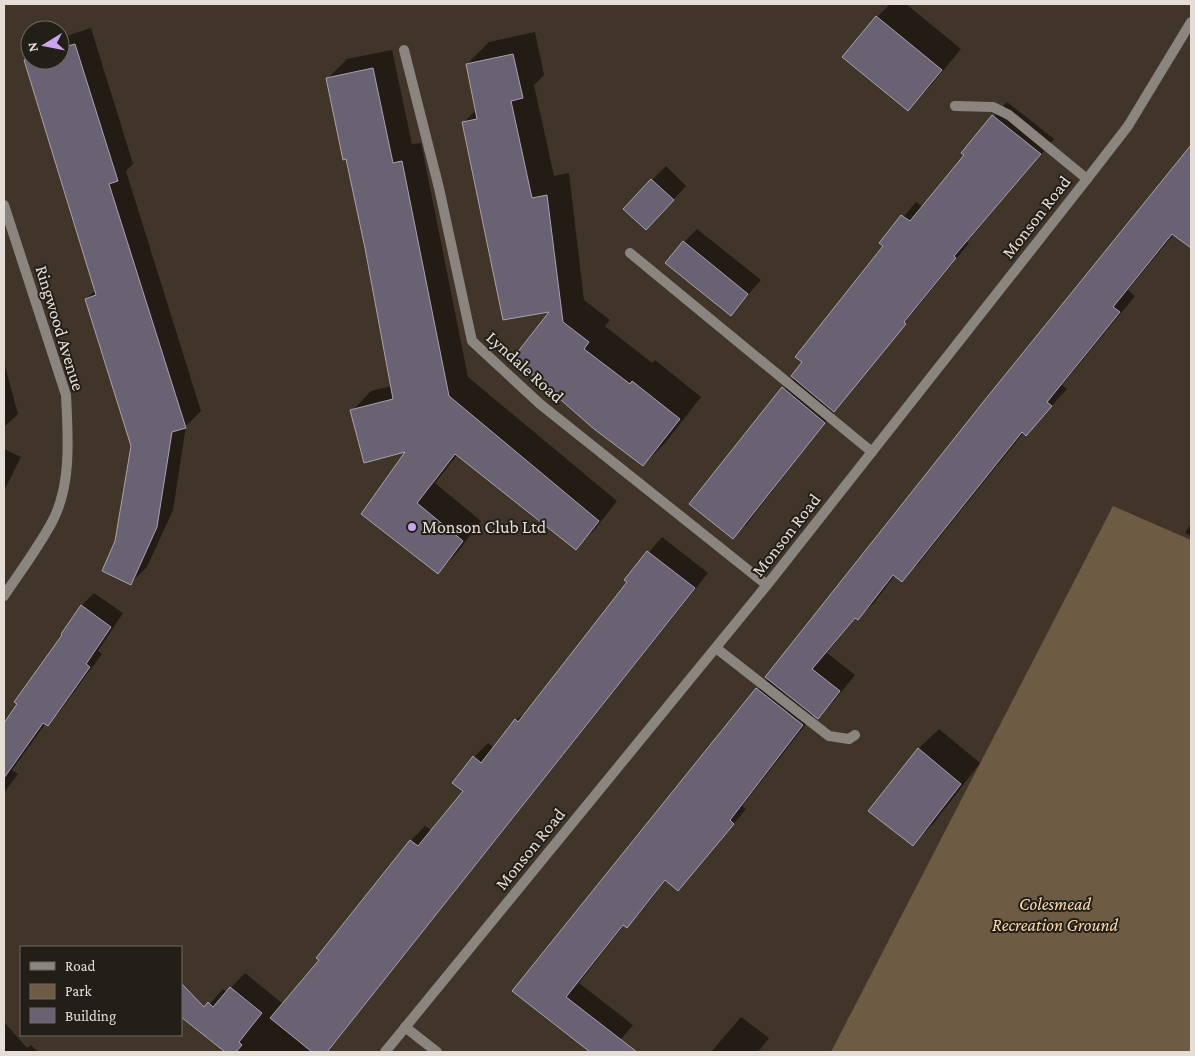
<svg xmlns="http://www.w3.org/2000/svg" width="1195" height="1056" viewBox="0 0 1195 1056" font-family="'Crimson Pro',serif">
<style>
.green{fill:#6d5b44}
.shadow{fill:#0007}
.building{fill:#696272;stroke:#a9a1b2}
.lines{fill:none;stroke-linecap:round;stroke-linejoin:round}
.lane{stroke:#8a857e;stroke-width:10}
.street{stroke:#8a857e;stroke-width:10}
.poi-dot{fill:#c9a5ee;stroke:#221e18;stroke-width:2}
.labels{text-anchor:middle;stroke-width:4;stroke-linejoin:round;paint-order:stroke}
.street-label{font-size:18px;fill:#e5ded6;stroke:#221e18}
.poi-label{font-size:18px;fill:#e5ded6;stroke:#221e18;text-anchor:start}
.park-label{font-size:18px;font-style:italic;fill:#fddbaf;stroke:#221e18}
</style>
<rect width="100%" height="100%" fill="#403528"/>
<path class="green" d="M1113,506l78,34v512h-360z"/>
<path class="shadow" d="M890,4h16l55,45 -33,40 -20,20 -31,-92z
M91,28l42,136 -7,7 75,240 -15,15 -13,84 -26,57 -16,16 -15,-41 16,-96 -46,-147 10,-9 -71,-230 5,-5v5h30v-22z
M535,32l9,43 -10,10 20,91 15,-3 15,127 26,20 -5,6 47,37 3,-3 46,37 -36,46 -22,22 -91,-155 -89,-187 13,-13 -9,-46 22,-22z
M392,50l20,94 9,-1 47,234 149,124 -22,28 -19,19 -118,-94 -23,29 46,38 -24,32 -19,19 -75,-59 45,-63 -56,-39 19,-20 21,-5 -9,-39 3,-2 -39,-188 -20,-78 20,-20z
M1007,102l47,37 -87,103 2,1 -132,164 -90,117 -14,13 -42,-34 103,-126 91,-131 -4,-3 35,-41 7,5 43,-52 -3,-3z
M1191,145v102l-17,-13 -46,56 7,6 -73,89 5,4 -41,45 -2,-2 -106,132 -16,16 -7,-5 -21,28 -16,15 -2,-1 -29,36 28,22 -21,26 -16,16 -4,-3 -72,92 4,3 -55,66 -13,14 -12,-9 -26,33 -14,13 -2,-1 -45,58 54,42 -23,27h-18l-78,-61 254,-313 217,-277z
M666,166l20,20 -27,29 -7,-35z
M697,229l64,51 -30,34 -47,-72z
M4,362l14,52 -14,13z
M4,449l17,8 -17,34z
M1191,523v13l-6,-3z
M662,537l46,36 -381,479h-100l-35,-28 31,-35 4,3 18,-19 38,31 37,-44 -2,-2 93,-118 14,-14 7,5 32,-40 10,-34 14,-14 6,5 22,-28 16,-13 97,-125 -3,-3z
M94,593l29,20 -25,38 4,3 -42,57 -12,13 -2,-1 -34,47 6,4 -14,19v-68l77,-119z
M939,729l41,34 -47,61 -20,20 5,-95z
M741,1017l28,21 -11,14h-47z
M4,1022l23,26 4,-3 7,7h-34z"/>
<path class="building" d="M876,16l66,54 -34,41 -66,-54z
M75,44l43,137 -9,3 77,244 -14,4 -15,95 -26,58 -29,-14 13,-30 16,-95 -46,-147 11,-4 -72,-235 6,-2v2h30v-12z
M513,54l10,44 -12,3 21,97 15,-3 16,127 26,20 -5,7 46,35 2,-3 48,38 -37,47 -49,-37 -81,-71 36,-46 -46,8 -41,-198 15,-3 -11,-55z
M373,68l20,95 9,-2 47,235 150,125 -23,29 -121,-96 -38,49 46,38 -25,33 -77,-60 44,-62 -41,11 -14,-53 43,-11 -28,-151 -19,-89 -3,1 -17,-82z
M992,115l49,39 -87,102 2,2 -52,64 2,2 -72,88 -43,-36 11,-14 -7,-5 88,-111 -4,-3 22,-28 9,6 54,-66 -3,-2z
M1191,145v103l-19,-14 -59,73 7,5 -73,90 5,4 -26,30 -4,-4 -120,150 -9,-7 -35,45 -3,-2 -43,51 28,22 -22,28 -53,-42 219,-276z
M651,179l23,21 -28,30 -23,-21z
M683,241l65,53 -17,22 -66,-53z
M782,387l43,36 -92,116 -44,-35z
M647,551l48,37 -368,464h-15l-42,-34 49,-58 -3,-2 94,-118 8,6 45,-55 -11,-8 21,-27 8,7 34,-44 3,3 109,-140 -3,-2z
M81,605l30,22 -25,37 4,3 -42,59 -5,-3 -39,55v-55l13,-19 -3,-2 48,-67 -1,-1z
M756,688l47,37 -73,95 4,4 -56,67 -13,-11 -38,48 -4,-3 -57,72 71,55h-47l-78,-61z
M918,748l43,36 -48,62 -45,-35z
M181,983l23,24 4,-5 5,5 17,-20 32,26 -23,29 3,3 -6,7h-11l-44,-35z"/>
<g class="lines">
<path class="lane" d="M955,106l38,1 16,8 78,64
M630,253l242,199
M716,648l113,88 20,3 6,-4
M405,1027l32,25"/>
<path class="street" d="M404,50l35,138 33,153 68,63 227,181
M4,205l62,190c2,40 6,90 -14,127 -14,26 -32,50 -48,74
M385,1052l382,-467 320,-406 41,-53 63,-104"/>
</g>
<circle class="poi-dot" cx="412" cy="527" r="5"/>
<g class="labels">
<g class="street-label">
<text transform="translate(1036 217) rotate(-52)" y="6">Monson Road</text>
<text transform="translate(60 328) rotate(73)" y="6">Ringwood Avenue</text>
<text transform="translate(525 367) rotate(42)" y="6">Lyndale Road</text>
<text transform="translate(786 535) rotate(-52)" y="6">Monson Road</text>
<text transform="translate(530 849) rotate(-51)" y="6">Monson Road</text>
</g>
<g class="poi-label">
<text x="422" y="533">Monson Club Ltd</text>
</g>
<g class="park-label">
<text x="1055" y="910">Colesmead<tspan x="1055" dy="21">Recreation Ground</tspan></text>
</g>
</g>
<rect width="1195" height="1056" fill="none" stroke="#e5ded6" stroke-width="10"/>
<rect x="20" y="946" width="162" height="90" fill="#221e18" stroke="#706b64"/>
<rect x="30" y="962" width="25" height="8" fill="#8a857e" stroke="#706b64"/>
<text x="65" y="971" font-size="15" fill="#e5ded6">Road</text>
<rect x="30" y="984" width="25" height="15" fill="#6d5b44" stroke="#706b64"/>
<text x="65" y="996" font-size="15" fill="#e5ded6">Park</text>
<rect x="30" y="1008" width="25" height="15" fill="#696272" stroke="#706b64"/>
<text x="65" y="1021" font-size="15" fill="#e5ded6">Building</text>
<g transform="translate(45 45) rotate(260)"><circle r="24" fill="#221e18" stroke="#706b64"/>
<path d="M0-4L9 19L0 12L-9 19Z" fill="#c9a5ee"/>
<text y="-8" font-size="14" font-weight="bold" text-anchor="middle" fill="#e5ded6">N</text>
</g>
</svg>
